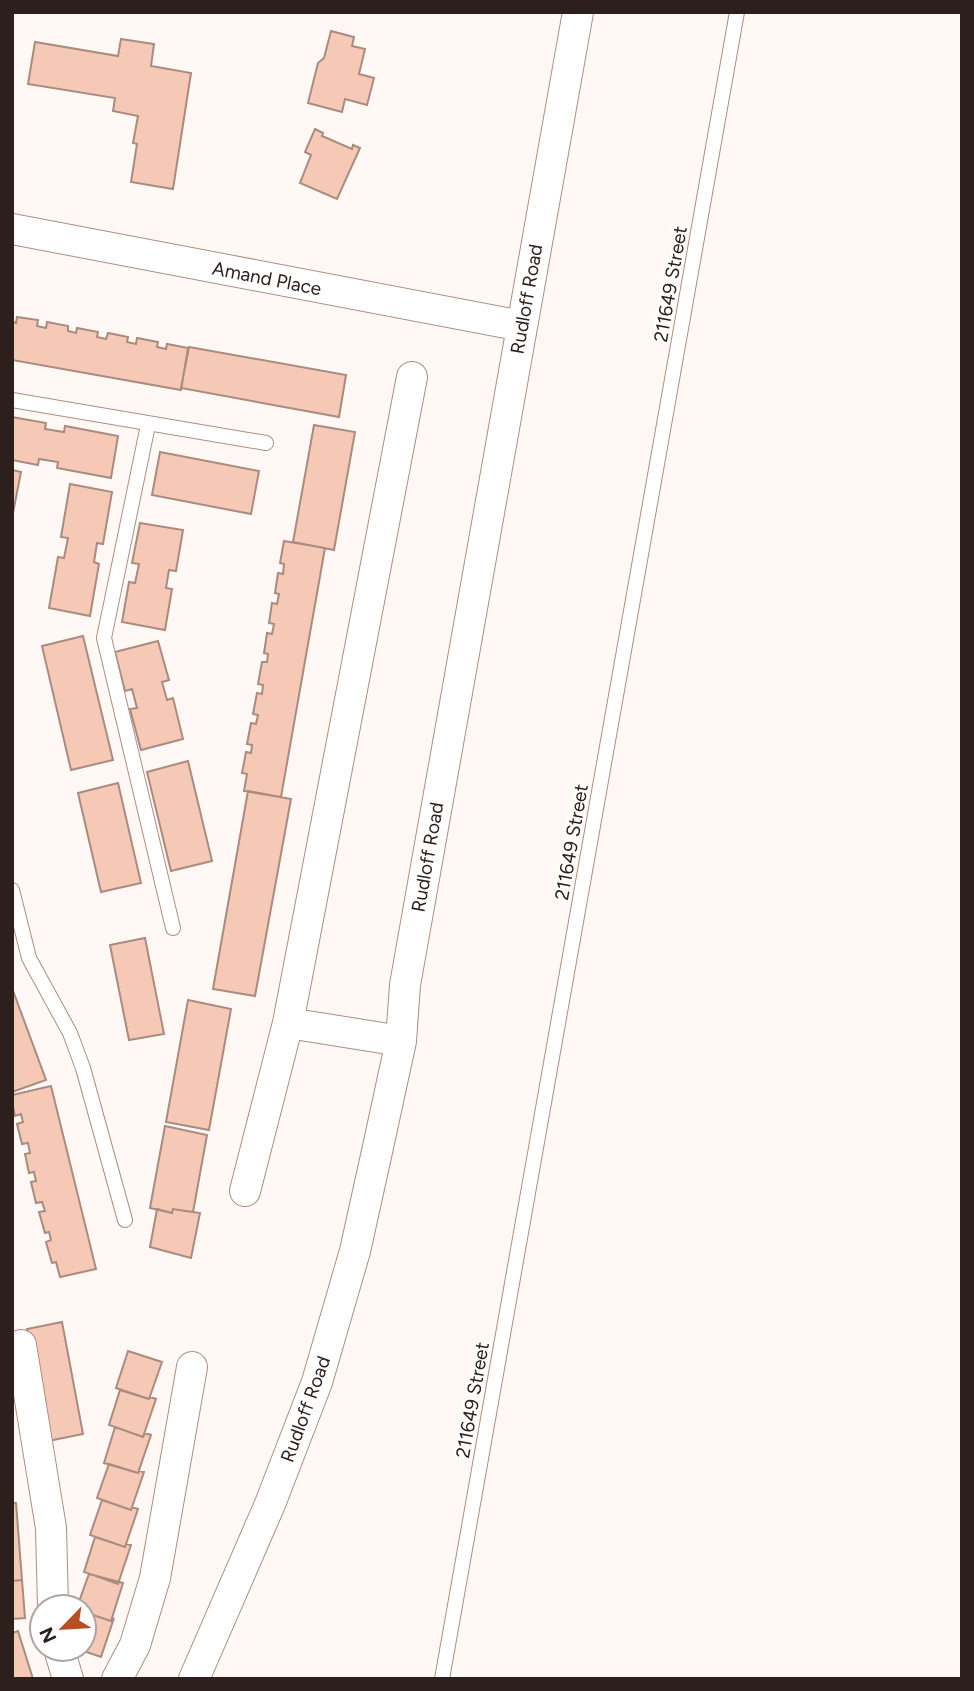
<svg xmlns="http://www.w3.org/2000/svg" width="974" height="1691" viewBox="0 0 974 1691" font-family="Figtree,sans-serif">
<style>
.building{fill:#f6c9b7;stroke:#aa8b7f;stroke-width:2}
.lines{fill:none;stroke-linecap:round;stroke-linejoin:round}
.service-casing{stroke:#ad8e81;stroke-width:16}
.minor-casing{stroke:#ad8e81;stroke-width:32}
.service{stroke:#fff;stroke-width:14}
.minor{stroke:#fff;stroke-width:30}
.labels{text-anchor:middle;stroke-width:6;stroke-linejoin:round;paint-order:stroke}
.street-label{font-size:19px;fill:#2d201c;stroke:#fff}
</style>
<rect width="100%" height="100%" fill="#fff8f5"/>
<path class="building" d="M331,31l23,6 -2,9 13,3 -6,25 15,4 -7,27 -22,-6 -3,13 -34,-9 10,-40 6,-5z
M121,39l33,5 -3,22 40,7 -18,116 -42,-7 6,-38 -4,-1 5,-27 -25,-5 2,-13 -87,-14 7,-42 83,14z
M315,129l8,4 -1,3 30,13 1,-4 7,3 -23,51 -37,-16 11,-28 -6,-3z
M17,317l21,3 -1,6 9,2 1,-6 21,4v5l8,2 1,-5 21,4 -1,5 9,2 2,-6 20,4 -1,5 9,2 1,-6 21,4 -1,5 9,2 1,-5 21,4 -7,42 -169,-30v-38l4,1z
M189,347l157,28 -7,42 -158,-29z
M12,417l34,6 -1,6 19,3 1,-6 53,10 -7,42 -54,-10 1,-6 -19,-3 -1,6 -26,-5z
M314,425l41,7 -21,118 -41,-8z
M160,452l99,19 -8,43 -99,-19z
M12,470l9,2 -8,41 -1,-1z
M70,484l42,8 -9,52 -6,-1 -3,19 5,2 -9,52 -41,-8 9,-51 6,1 4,-20 -7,-1z
M140,523l43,7 -7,41 -7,-1 -3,18 6,1 -7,41 -43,-8 7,-40 6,1 4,-19 -7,-1z
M284,541l41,7 -44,249 -37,-6 3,-17 -5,-1 4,-21 5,1 1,-8 -5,-1 4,-21 5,1 2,-9 -5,-1 4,-21 5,1 1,-9 -5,-1 4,-22h5l1,-8 -4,-1 3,-20 5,1 2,-10 -5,-1 3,-20 5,1 2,-10 -4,-1 3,-20 5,1 1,-10 -4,-1z
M83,636l30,124 -42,10 -29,-124z
M158,641l11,39 -7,2 5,18 6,-2 10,41 -42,11 -11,-41 7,-1 -5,-19 -7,2 -10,-39z
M188,761l24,100 -41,10 -24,-99z
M118,783l23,100 -40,9 -23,-99z
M248,791l43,8 -36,197 -42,-7z
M145,938l19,96 -35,6 -19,-95z
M12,988l34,92 -34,12z
M188,1000l43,9 -22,121 -43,-8z
M51,1086l45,183 -36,8 -4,-15 -4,1 -6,-21 5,-2 -2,-8 -4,1 -6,-21 6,-1 -3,-9 -6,1 -5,-21 5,-1 -2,-9 -5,1 -4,-19 5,-1 -2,-10 -6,1 -5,-20 6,-2 -2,-8 -6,2 -3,-14v-7z
M165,1126l42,9 -14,77 -20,-3 -1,4 -22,-5z
M157,1209l15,4 1,-4 27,4 -9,45 -41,-11z
M62,1322l21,112 -35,7 -21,-112z
M128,1351l34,11 -13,37 -33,-11z
M120,1390l29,9 1,-2 6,2 -13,38 -34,-12z
M115,1427l28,10 2,-4 6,2 -13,38 -34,-10z
M109,1464l29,9 1,-2 5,1 -13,38 -34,-12z
M102,1500l29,10 1,-3 6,2 -13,38 -35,-12z
M12,1503h4l6,77 -10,1z
M95,1537l30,10 1,-3 5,1 -13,39 -34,-12z
M89,1574l34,9 -12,38 -27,-9v-5h-7z
M22,1580l3,38 -13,1v-38z
M84,1612l27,9 3,-3 -13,39 -23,-8h6z
M18,1631l15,48h-21v-46z"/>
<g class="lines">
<g class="service-casing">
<path id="service" d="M12,400l254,43
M148,425l-44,213 69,290
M12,890l17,68 41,75 13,35 42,152
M442,1679l295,-1667"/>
</g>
<g class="minor-casing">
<path id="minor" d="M12,229l510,97
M401,1041l-113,-18 124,-646
M245,1191l43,-168
M21,1345l30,183 2,79
M59,1649l9,30
M117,1679l18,-34 20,-67 37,-211
M194,1679l76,-175 47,-122 38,-131 23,-104 23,-106 4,-56 173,-973"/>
</g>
<use href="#service" class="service"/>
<use href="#minor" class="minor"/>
</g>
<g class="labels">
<g class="street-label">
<text transform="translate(267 278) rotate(11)" y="7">Amand Place</text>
<text transform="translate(670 284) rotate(-80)" y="7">211649 Street</text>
<text transform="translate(526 299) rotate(-80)" y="7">Rudloff Road</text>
<text transform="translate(571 842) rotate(-80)" y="7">211649 Street</text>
<text transform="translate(427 857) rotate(-80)" y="7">Rudloff Road</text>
<text transform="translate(472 1400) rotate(-80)" y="7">211649 Street</text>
<text transform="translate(305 1409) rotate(-70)" y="7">Rudloff Road</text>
</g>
</g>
<rect width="974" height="1691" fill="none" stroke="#2d201c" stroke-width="28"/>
<g transform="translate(63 1628) rotate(245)"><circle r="33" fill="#ffffff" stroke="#aba6a4" stroke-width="2"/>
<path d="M0-5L12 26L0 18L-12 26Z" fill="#b65022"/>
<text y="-10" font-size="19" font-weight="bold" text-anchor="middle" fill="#2d201c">N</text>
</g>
</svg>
